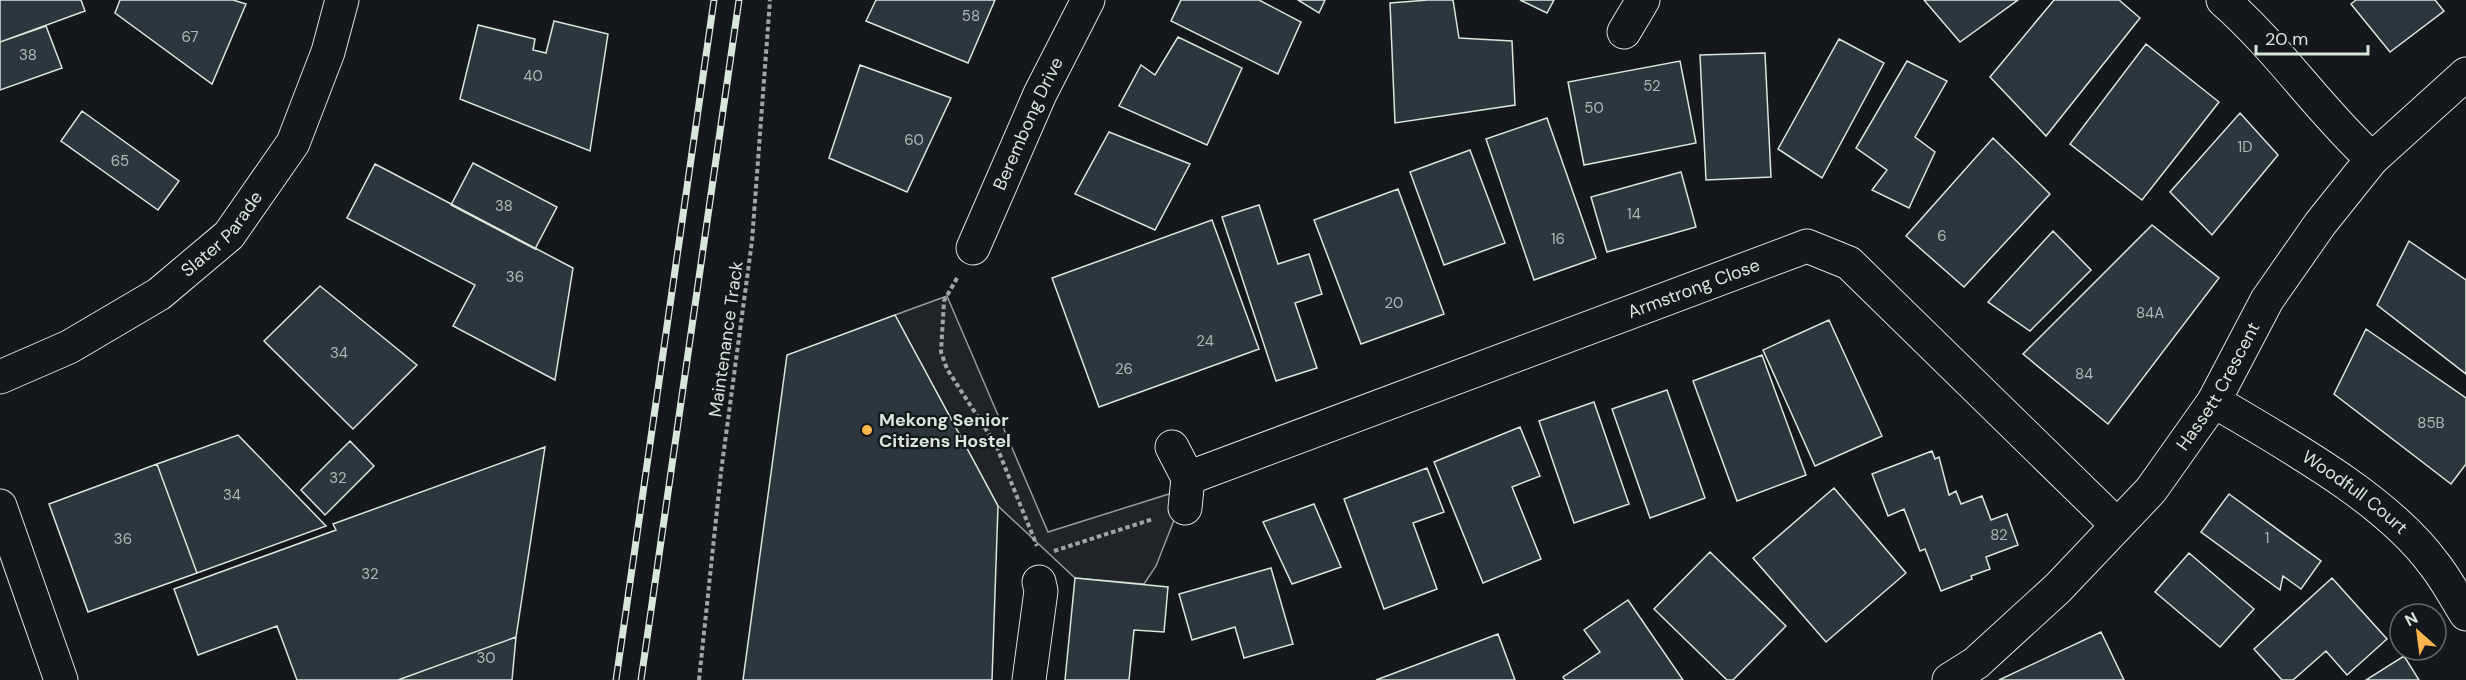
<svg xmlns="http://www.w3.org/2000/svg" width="2466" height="680" viewBox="0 0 2466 680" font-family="'DM Sans',sans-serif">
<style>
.green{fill:#202428;stroke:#939e99;stroke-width:1.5}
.building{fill:#2c363c;stroke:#d8e6dc;stroke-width:1.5}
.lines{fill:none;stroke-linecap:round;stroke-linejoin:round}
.minor-casing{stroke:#d8e6dc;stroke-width:35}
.path{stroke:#9da8a2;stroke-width:4;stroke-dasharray:4.5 3;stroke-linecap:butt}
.minor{stroke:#14181c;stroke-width:33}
.rail-casing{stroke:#d8e6dc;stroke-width:7}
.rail{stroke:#14181c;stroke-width:4.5;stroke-dasharray:14;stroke-linecap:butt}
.poi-dot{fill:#ffb74d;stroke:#14181c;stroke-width:2}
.labels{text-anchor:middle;stroke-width:4.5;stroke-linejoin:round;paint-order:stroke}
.number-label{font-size:15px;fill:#adbab4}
.street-label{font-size:18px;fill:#d8e6dc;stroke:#14181c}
.poi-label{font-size:18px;font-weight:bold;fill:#d8e6dc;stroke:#14181c;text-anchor:start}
</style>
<rect width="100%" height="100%" fill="#14181c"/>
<path class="green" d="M947,296l101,236 121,-38 9,16 -22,56 -12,18 -69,-6 -77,-72 -103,-191z"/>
<path class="building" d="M0,0h81l4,11 -85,31z
M120,0h113l13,4 -34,80 -97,-71z
M876,0h119l-27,63 -102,-42z
M1181,0h78l42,22 -23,52 -107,-53z
M1298,0h27l-6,13z
M1428,0h25l6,38 53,3 3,64 -120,18 -5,-120z
M1520,0h34l-7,13z
M1924,0h94l-58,42z
M2054,0h65l21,18 -94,118 -56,-59z
M2356,0h79l9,11 -54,41 -39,-48z
M554,21l54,13 -18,117 -130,-52 18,-74 57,14 -2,11 13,3z
M46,26l16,42 -62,22v-48z
M1178,37l64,31 -35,77 -88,-39 22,-41 14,10z
M1839,39l45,24 -62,115 -44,-29z
M2146,44l73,58 -77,98 -72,-56z
M1765,53l6,124 -65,3 -6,-125z
M1680,61l16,82 -112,22 -16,-83z
M1907,61l40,20 -32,56 20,15 -26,56 -37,-18 15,-20 -31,-22z
M860,65l91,33 -44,94 -78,-34z
M82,111l97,70 -21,29 -97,-69z
M2240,113l38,42 -66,80 -42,-43z
M1547,118l49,140 -62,22 -48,-141z
M1109,132l81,32 -35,66 -80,-36z
M1993,138l57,56 -86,93 -58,-51z
M1470,150l35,93 -61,22 -34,-93z
M473,163l84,44 -22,42 -84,-44z
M375,164l198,104 -18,112 -102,-54 22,-41 -128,-67z
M1681,172l15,55 -89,25 -16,-55z
M1398,189l46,125 -83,30 -47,-124z
M1259,205l19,59 31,-10 13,40 -27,9 22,65 -41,13 -54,-164z
M1212,220l47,129 -160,58 -47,-129z
M2152,225l67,53 -111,146 -85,-70z
M2053,231l38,39 -61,61 -42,-29z
M2409,241l57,39v94l-89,-69z
M320,286l97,79 -64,64 -89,-88z
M895,315l103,191 -6,174h-249l44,-325z
M1829,320l53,116 -67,30 -52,-116z
M2366,329l100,69v66l-15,20 -117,-90z
M1762,355l44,120 -69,26 -44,-120z
M1667,390l38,108 -55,20 -38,-109z
M1594,402l35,102 -55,19 -35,-102z
M1520,427l20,49 -28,11 29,72 -58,24 -49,-121z
M238,435l88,91 -129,47 -40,-109z
M350,441l24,25 -49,49 -24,-25z
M545,447l-29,190 -118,43h-101l-20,-54 -79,29 -24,-66 162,-59 -3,-6z
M1932,451l3,8 4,-2 10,38 7,-4 5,13 21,-8 9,24 16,-6 11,31 -32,12 4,12 -19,7 1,3 -31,12 -16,-42 -5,2 -16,-42 -16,7 -16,-42z
M157,464l40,109 -109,39 -39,-108z
M1427,468l17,44 -31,11 24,66 -53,20 -40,-110z
M1834,488l72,85 -80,69 -73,-84z
M2229,494l92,67 -20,28 -18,-13 -3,14 -79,-58z
M1314,504l27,63 -49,17 -29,-62z
M1710,552l76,74 -53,54h-6l-73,-71z
M2189,553l65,56 -34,38 -65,-55z
M1271,568l22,76 -49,14 -9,-31 -43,13 -13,-46z
M1075,578l93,9 -4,45 -30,-2 -5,50h-64z
M2332,578l55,61 -40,36 -21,-24 -33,29h-11l-28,-31z
M1628,600l55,80h-118l-2,-3 37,-25 -16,-22z
M2101,632l23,48h-125z
M1498,634l17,46h-139z
M516,637l-4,43h-114z
M2404,656l15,24h-53z"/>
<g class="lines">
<g class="minor-casing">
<g id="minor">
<path d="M2223,0c55,48 95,109 149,159"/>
<path d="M1624,32l19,-32"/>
<path id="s1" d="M973,248l67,-154 48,-94"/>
<path id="s2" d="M0,377l69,-30 90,-53 70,-59 64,-92 35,-91 14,-52"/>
<path id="s3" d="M2214,401c70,42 172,97 220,163 12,15 22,34 32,50"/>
<path d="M1172,447l16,31 -3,30"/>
<path id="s4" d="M1188,478l619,-232 42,17 268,262"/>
<path d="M0,506l61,174"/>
<path d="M1029,680l12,-89 -2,-9"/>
<path id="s5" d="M1949,680l27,-17 82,-75 93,-98 63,-89 53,-101 53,-76 52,-65 94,-85"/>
</g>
</g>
<path class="path" d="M957,278l-13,23 -3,51 6,17 49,76 41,101
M1054,551l99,-32
M699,680l22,-208 31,-231 18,-241"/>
<use href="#minor" class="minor"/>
<g class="rail-casing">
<path id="rail" d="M616,680l98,-680
M641,680l98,-680"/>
</g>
<use href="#rail" class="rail"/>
</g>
<circle class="poi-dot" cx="867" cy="430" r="6"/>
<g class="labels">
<g class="number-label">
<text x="971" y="21">58</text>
<text x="190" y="42">67</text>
<text x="28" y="60">38</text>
<text x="533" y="81">40</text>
<text x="1652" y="91">52</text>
<text x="1594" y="113">50</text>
<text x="914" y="145">60</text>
<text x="2245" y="152">1D</text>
<text x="120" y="166">65</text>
<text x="504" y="211">38</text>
<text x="1634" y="219">14</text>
<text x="1942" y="241">6</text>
<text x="1558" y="244">16</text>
<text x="515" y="282">36</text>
<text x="1394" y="308">20</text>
<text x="2150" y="318">84A</text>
<text x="1205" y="346">24</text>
<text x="339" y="358">34</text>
<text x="1124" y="374">26</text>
<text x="2084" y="379">84</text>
<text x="2431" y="428">85B</text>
<text x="338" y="483">32</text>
<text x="232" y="500">34</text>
<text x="1999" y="540">82</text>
<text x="2267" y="543">1</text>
<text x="123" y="544">36</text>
<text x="370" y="579">32</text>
<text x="486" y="663">30</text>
</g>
<g class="street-label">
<text dy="6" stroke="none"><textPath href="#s1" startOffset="136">Berembong Drive</textPath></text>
<text dy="6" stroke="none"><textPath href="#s2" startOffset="267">Slater Parade</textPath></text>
<text dy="6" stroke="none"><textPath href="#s4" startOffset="540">Armstrong Close</textPath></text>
<text transform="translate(726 339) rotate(-82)" y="6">Maintenance Track</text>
<text dy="6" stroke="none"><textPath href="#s5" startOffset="402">Hassett Crescent</textPath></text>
<text dy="6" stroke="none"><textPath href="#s3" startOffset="168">Woodfull Court</textPath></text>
</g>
<g class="poi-label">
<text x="879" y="426">Mekong Senior<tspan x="879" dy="21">Citizens Hostel</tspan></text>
</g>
</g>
<g transform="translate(2418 632) rotate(332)"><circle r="28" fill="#14181c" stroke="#626a69" stroke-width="1.5"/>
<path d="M0-4.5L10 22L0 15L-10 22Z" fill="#ffb74d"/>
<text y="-9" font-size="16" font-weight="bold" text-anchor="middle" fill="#d8e6dc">N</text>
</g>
<path d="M2256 45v9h112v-9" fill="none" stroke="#d8e6dc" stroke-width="3"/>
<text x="2265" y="45" font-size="18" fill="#d8e6dc" stroke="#14181c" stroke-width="4.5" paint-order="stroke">20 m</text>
</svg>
